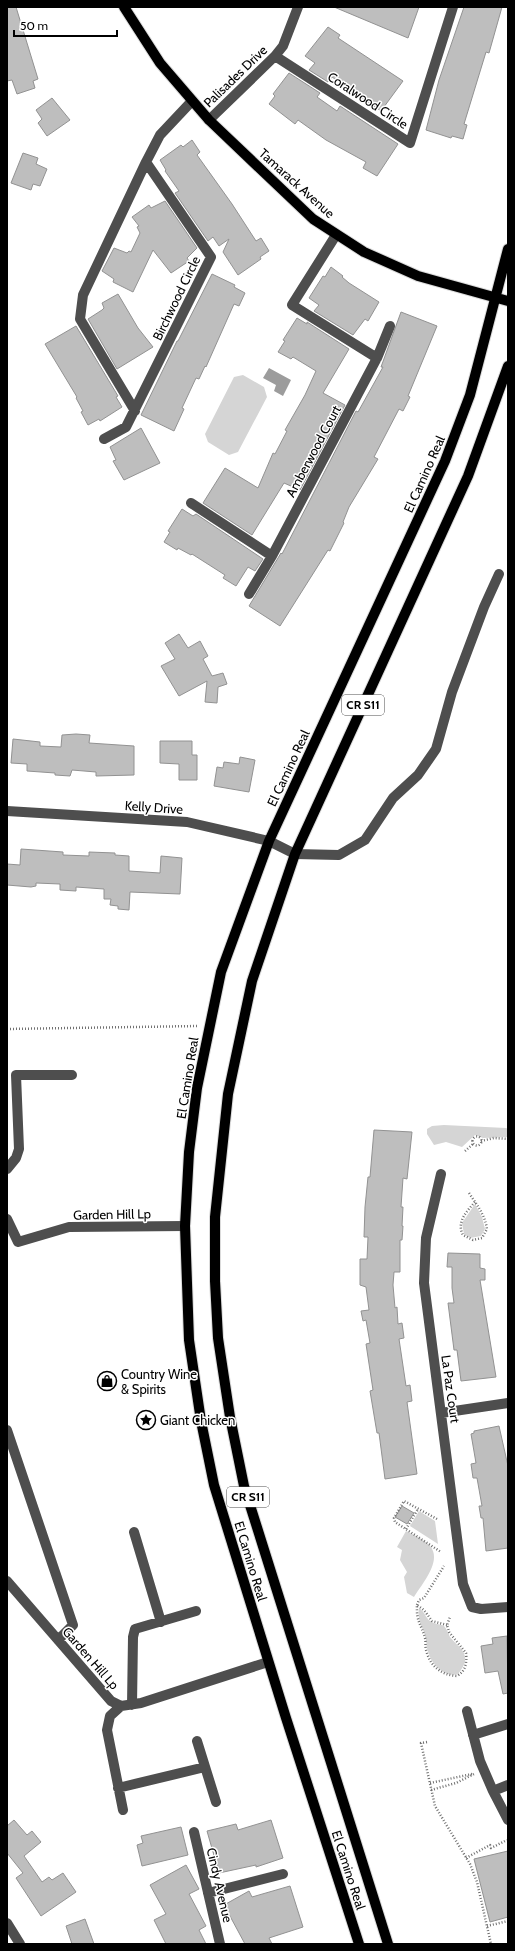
<svg xmlns="http://www.w3.org/2000/svg" width="515" height="1951" viewBox="0 0 515 1951" font-family="Cabin,sans-serif">
<style>
.green{fill:#d5d5d5}
.water{fill:#9c9c9c}
.building{fill:#bebebe;stroke:#929292}
.lines{fill:none;stroke-linecap:round;stroke-linejoin:round}
.major-casing{stroke:#dbdbdb;stroke-width:12}
.path{stroke:#707070;stroke-width:2.5;stroke-dasharray:1 2;stroke-linecap:butt}
.minor{stroke:#4e4e4e;stroke-width:10}
.major{stroke:#000;stroke-width:10}
.labels{text-anchor:middle;stroke-width:3;stroke-linejoin:round;paint-order:stroke}
.shield{fill:#fff;stroke:#4c4c4c;stroke-width:1}
.shield-label{font-size:12px;font-weight:bold;fill:#000}
.street-label{font-size:13px;fill:#000;stroke:#fff}
.poi-label{font-size:13px;fill:#000;stroke:#fff;text-anchor:start}
</style>
<rect width="100%" height="100%" fill="#fff"/>
<path class="green" d="M243,375l21,12 3,10 -29,55 -9,3 -21,-13 -3,-8 29,-57z
M444,1125l62,3 2,1v8l-25,1 -8,-3 -13,12 -16,-5 -12,3 -7,-11v-5l5,-3z
M475,1204l7,13 3,12 -4,7 -11,2 -6,-4 -2,-11z
M419,1511l16,10 3,23 -28,-18z
M406,1531c8,4 19,9 24,15 13,15 -9,39 -16,51l-7,-4 -3,-16 3,-5 -7,-12 2,-10 -5,-3z
M419,1608c6,4 6,9 11,13 4,3 10,3 14,5 3,3 4,7 6,11 12,14 23,18 8,37 -12,4 -26,-9 -29,-20 -3,-6 -2,-12 -4,-19 -3,-9 -8,-16 -6,-27z"/>
<path class="water" d="M269,368l22,12 -8,16 -9,-5 2,-6 -13,-7z"/>
<path class="building" d="M7,7h9l22,72 -5,2 2,7 -18,6 -5,-14 -5,1z
M334,7h85l-11,31z
M464,7h38l-13,46 -3,-1 -22,72 3,1 -4,14 -11,-3 -1,2 -25,-8 13,-50z
M328,27l12,8 -2,3 65,43 -22,30 -46,-32 -3,-2 -4,5 -19,-12 6,-7 -10,-7z
M289,73l31,20 -3,4 20,14 3,-5 58,38 -21,32 -14,-8 3,-6 -40,-22 -28,-20 -3,4 -26,-20 6,-8 -2,-2z
M52,98l18,22 -23,16 -9,-13 4,-4 -6,-9z
M192,140l8,12 -3,3 35,49 24,37 5,-3 8,13 -9,6 1,2 -23,16 -15,-23 6,-13 -10,7 -6,-9 -5,4 -33,-48 4,-2 -14,-20 1,-1 -6,-10 21,-15 2,2z
M23,153l15,5 -2,6 11,5 -7,17 -7,-2 -2,6 -20,-7z
M165,201l32,47 -10,10 2,3 -18,12 -18,-23 -20,42 -20,-10 1,-3 -12,-8 12,-23 13,5 2,-2 2,1 9,-19 -3,-6 2,-1 -7,-9 17,-12 2,3z
M331,267l12,9 -1,1 7,6 30,19 -11,19 -3,-2 -12,16 -39,-24 5,-6 -10,-7 14,-22 2,1z
M212,274l23,11 -1,2 11,6 -6,13 -5,-2 -28,63 -1,-1 -6,13 -3,-1 -14,30 2,1 -10,22 -33,-16 36,-74h1z
M118,294l20,34 15,19 -36,22 -29,-50 14,-9 2,-2 -2,-5z
M401,312l36,14 -29,70 2,1 -7,14 -4,-2 -25,48 4,2 -29,48 -6,15 1,1 -14,28 -2,-1 -48,76 -31,-20 32,-53 1,1 74,-143 2,1 25,-45h-2z
M297,318l10,6v-2l42,27 -26,44 22,12 -45,85 -16,-7 -32,52 -49,-32 22,-35 33,20 15,-35 2,1 12,-23 -2,-1 20,-35 11,-24 -23,-14 -2,2 -13,-7 7,-11 -2,-1z
M76,326l42,70 -2,1 6,10 -22,14 -1,-2 -11,6 -7,-13 2,-1 -7,-13 1,-1 -32,-53z
M141,428l19,35 -36,17 -11,-19 3,-1 -6,-13z
M182,509l11,7 3,-2 67,45 -8,12 -7,-4 -12,19 -13,-8 2,-3 -33,-21 -1,1 -13,-7 -1,2 -13,-8 6,-10 -2,-1z
M179,634l9,14 12,-7 8,15 -5,3 9,17 11,-3 4,11 -9,3 -1,16 -12,-1 2,-21 -28,15 -18,-30 14,-7 -10,-16z
M76,734l14,1 -1,8 45,3v29l-38,1v-4l-24,-2 -2,6 -15,-1v-2l-28,-2v-7l-16,-1 2,-24 27,3v4l21,1 1,-12z
M160,741h32v14h5v25h-18v-16l-19,-1z
M240,757l15,3 -6,32 -35,-6 3,-19 6,1 1,-6 15,2z
M21,849l42,3v3l26,1v-4l26,1v2l14,1v15l31,2 1,-17 21,2 -2,36 -50,-2 -1,18 -11,-1v-3l-8,-1 1,-6h-7v-10l-28,-2v4l-16,-1v-6l-24,-1v3l-5,1 -24,-2v-21l13,1z
M374,1130l38,2 -5,47 -4,-1 -2,29h2l-1,19h1l-1,14h-2v32h-6l-1,13 2,23 2,-1 1,17 4,-1 2,15 -5,1 7,47 4,-1 2,16 -5,1 10,72 -32,5 -6,-46h-2l-7,-42 3,-1 -7,-46 4,-1 -4,-23 -3,1 -2,-10 8,-1 -3,-23 -6,-2v-26h7l1,-22h-4l1,-30 3,-30h2z
M448,1253l32,1v14l5,1v11h-5l16,97 -35,4 -4,-31h-3l-6,-47h6l-2,-15v-21h-5z
M499,1426l9,40v82l-22,3 -3,-33h-2l-2,-12h3l-5,-28h-4l-2,-14 5,-1 -5,-29 3,-1v-2z
M402,1506l12,7 -7,11 -12,-7z
M507,1636l1,57 -5,1 -5,-23 -13,2 -4,-27 12,-2 -1,-6z
M14,1820l13,15 5,-4 9,11 -17,14 18,26 7,-5 3,3 11,-7 13,19 -35,24 -25,-38 7,-5 -16,-20v-27z
M271,1820l12,38 -27,9v-2l-37,8 -12,-42 29,-7 2,6z
M181,1827l7,28 -46,11 -5,-21 6,-2 -2,-7z
M508,1851v66l-18,5 -16,-63z
M186,1865l13,24 -10,5 17,32 -7,4 7,14h-40l-12,-24 12,-6 -16,-29z
M290,1886l13,41 -34,11 3,6h-27l-21,-39 25,-14 3,6z
M85,1919l9,25h-22l-6,-18z"/>
<g class="lines">
<g class="major-casing">
<path id="major" d="M124,7l36,56 49,57 104,99 51,33 54,24 90,25
M359,1944l-73,-226 -72,-233 -13,-64 -12,-81 -4,-114 4,-74 8,-64 24,-116 48,-131 176,-380 25,-66 38,-146
M388,1944l-144,-458 -14,-69 -12,-79 -3,-57v-64l13,-123 24,-113 43,-127 173,-378 40,-110"/>
</g>
<path class="path" d="M7,1029l191,-3
M472.5 1141a4.5 4.5 0 1 1 9 0a4.5 4.5 0 1 1-9 0Z
M481,1141l13,-3 14,1
M465,1151l8,-7
M469,1193c8,12 16,22 18,36l-5,9 -9,2 -10,-5c-7,-13 4,-24 12,-33
M437,1519l-33,-18 -10,17 1,4 46,30
M406,1529l12,-20
M417,1605l2,-5 5,-2 20,-32
M447,1625l-15,-4 -8,-11 -7,-5c-1,16 4,19 8,33 1,4 0,8 1,12 4,16 15,25 31,26 9,-5 10,-14 9,-23l-17,-21 -2,-7 3,-8
M427,1742l-6,1 14,63 35,58 7,18 14,62
M430,1783l42,-9
M431,1790l25,-7 18,-9
M466,1858l24,-13 1,3 16,-8
M487,1926l21,-5"/>
<path class="minor" d="M275,56l135,87 43,-136
M209,120l66,-64 8,-10 15,-39
M336,235l-44,70 85,53
M135,411l-55,-92 3,-24 63,-133
M104,439l22,-12 85,-170 -65,-95 14,-27 32,-34
M191,503l81,53
M249,594l23,-38 105,-198 13,-32
M7,811l180,11 82,19 26,13 44,1 26,-15 28,-42 25,-23 18,-26 16,-57 32,-85 15,-33
M7,1169l9,-11 3,-9 -3,-74h56
M441,1174l-15,64 -2,45 39,301 9,23 9,2 27,-2
M7,1219l11,23 51,-15 116,-1
M441,1413l67,-10
M7,1430l66,195 -15,15
M134,1532l27,90
M7,1581l104,120 10,5 20,-3 127,-41
M132,1705l1,-68 2,-8 61,-18
M121,1706l-11,10 -3,14 16,80
M467,1711l13,50 13,30
M473,1735l35,-11
M197,1741l19,61
M508,1785l-15,6 15,29
M118,1788l87,-21
M194,1832l26,112
M208,1893l75,-19
M7,1923l13,21"/>
<use href="#major" class="major"/>
</g>
<defs>
<g id="shop-ring" transform="scale(1)"><circle r="9.5" fill="#fff" stroke="#000" stroke-width="1.5"/><path d="M-5-2.5h2.3a2.7 3.5 0 0 1 5.4 0H5L5.5 6h-11ZM-1.5-2.5h3a1.5 2.3 0 0 0-3 0Z" fill="#000"/></g>
<g id="sight-ring" transform="scale(1)"><circle r="9.5" fill="#fff" stroke="#000" stroke-width="1.5"/><path d="M0-6L1.8-2.2L6-1.7L2.9 1.2L3.7 5.4L0 3.3L-3.7 5.4L-2.9 1.2L-6-1.7L-1.8-2.2Z" fill="#000"/></g>
</defs>
<g fill-rule="evenodd">
<use href="#shop-ring" x="107" y="1381"/>
<use href="#sight-ring" x="146" y="1420"/>
</g>
<g class="labels">
<g class="shield">
<rect x="342" y="695" width="42" height="20" rx="3"/>
<rect x="227" y="1487" width="42" height="20" rx="3"/>
</g>
<g class="shield-label">
<text x="363" y="709">CR S11</text>
<text x="248" y="1501">CR S11</text>
</g>
<g class="street-label">
<text transform="translate(235 76) rotate(-44)" y="5">Palisades Drive</text>
<text transform="translate(368 100) rotate(33)" y="5">Coralwood Circle</text>
<text transform="translate(297 183) rotate(42)" y="5">Tamarack Avenue</text>
<text transform="translate(176 298) rotate(-64)" y="5">Birchwood Circle</text>
<text transform="translate(313 451) rotate(-62)" y="5">Amberwood Court</text>
<text transform="translate(424 474) rotate(-66)" y="5">El Camino Real</text>
<text transform="translate(288 768) rotate(-65)" y="5">El Camino Real</text>
<text transform="translate(154 807) rotate(4)" y="5">Kelly Drive</text>
<text transform="translate(187 1078) rotate(-81)" y="5">El Camino Real</text>
<text transform="translate(112 1214) rotate(-1)" y="5">Garden Hill Lp</text>
<text transform="translate(451 1389) rotate(82)" y="5">La Paz Court</text>
<text transform="translate(251 1561) rotate(73)" y="5">El Camino Real</text>
<text transform="translate(91 1658) rotate(49)" y="5">Garden Hill Lp</text>
<text transform="translate(349 1870) rotate(72)" y="5">El Camino Real</text>
<text transform="translate(220 1885) rotate(77)" y="5">Cindy Avenue</text>
</g>
<g class="poi-label">
<text x="121" y="1379">Country Wine<tspan x="121" dy="15">&amp; Spirits</tspan></text>
<text x="160" y="1425">Giant Chicken</text>
</g>
</g>
<rect width="515" height="1951" fill="none" stroke="#000000" stroke-width="16"/>
<path d="M14 30v6h103v-6" fill="none" stroke="#000000" stroke-width="2"/>
<text x="20" y="30" font-size="12" fill="#000000" stroke="#ffffff" stroke-width="3" paint-order="stroke">50 m</text>
</svg>
